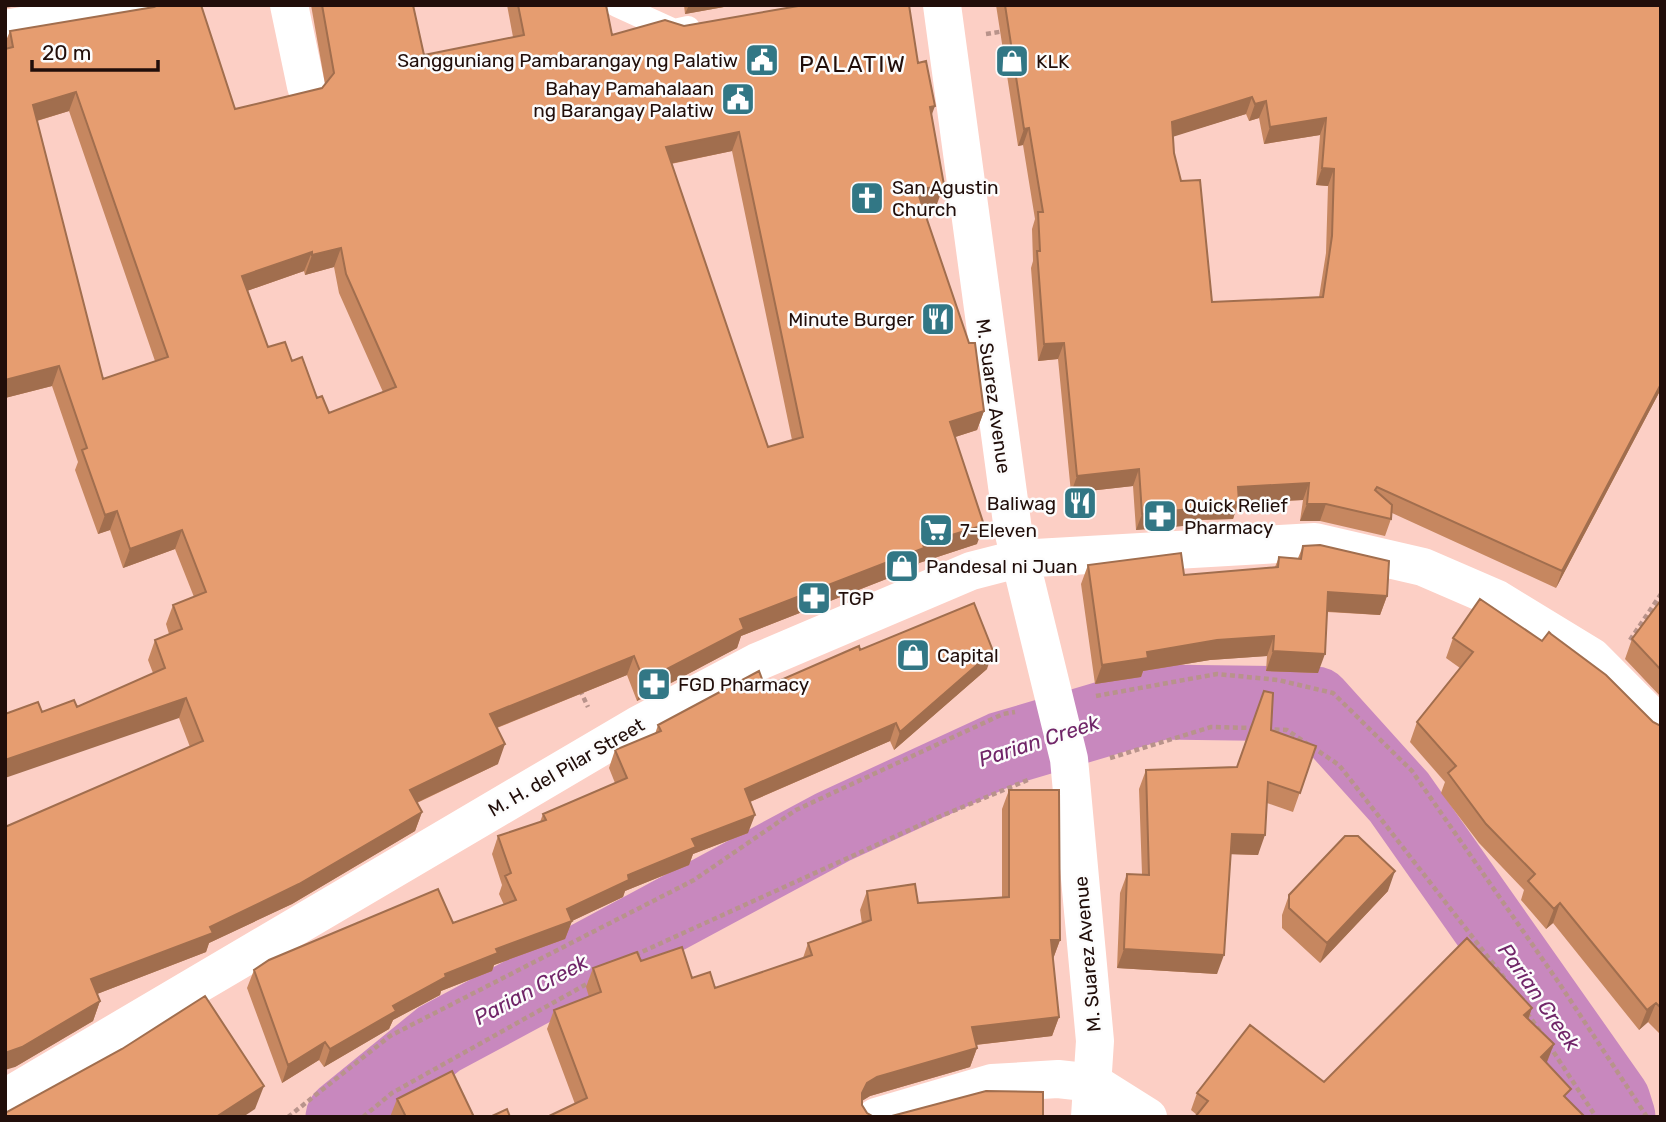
<svg xmlns="http://www.w3.org/2000/svg" width="1666" height="1122" viewBox="0 0 1666 1122" font-family="Rubik,sans-serif">
<style>
.lines{fill:none;stroke-linecap:round;stroke-linejoin:round}
.river{stroke:#c888be;stroke-width:75}
.path{stroke:#b8938b;stroke-width:4.5;stroke-dasharray:5 3.5;stroke-linecap:butt}
.service{stroke:#fff;stroke-width:24}
.minor{stroke:#fff;stroke-width:38}
.tertiary{stroke:#fff;stroke-width:38}
.wall{fill:#c68760;fill-rule:evenodd}
.shaded-wall{fill:#a16e4e}
.building{fill:#e69d70;stroke:#a16e4e;stroke-width:2;fill-rule:evenodd}
.labels{text-anchor:middle;stroke-width:5;stroke-linejoin:round;paint-order:stroke}
.poi-label{font-size:19px;fill:#210e0a;stroke:#fcfcfc;text-anchor:start}
.street-label{font-size:19px;fill:#210e0a;stroke:#fcfcfc}
.water-label{font-size:21px;font-style:italic;fill:#702568;stroke:#fcfcfc}
.quarter-label{font-size:23px;letter-spacing:2px;fill:#210e0a;stroke:#fcfcfc}
</style>
<rect width="100%" height="100%" fill="#fccfc5"/>
<g class="lines">
<path class="river" d="M343,1117l96,-78 394,-212 169,-78 159,-47 154,2 84,93 214,304 5,16"/>
<path class="path" d="M986,34l19,-3
M1630,640l31,-46
M580,690l8,17
M1096,696l121,-22 61,6 55,13 79,78 147,212 88,134
M1266,729l21,1 52,35 166,214
M1110,758l101,-31 42,1
M635,955l294,-134 101,-42
M1527,1013l15,21
M1549,1045l47,72
M288,1117l102,-81 304,-156 102,-70 207,-96 12,-2
M363,1117l29,-24 200,-112"/>
<path class="service" d="M617,5l57,26 14,-3"/>
<path class="minor" d="M289,5l17,81
M5,29l138,-24
M876,1117l116,-34 66,-4 36,4"/>
<path class="tertiary" d="M942,5l71,525 56,229 26,282 -5,76
M1094,1083l54,34
M5,1098l633,-373 119,-63 214,-91 47,-12 297,-17 108,25 74,32 95,58 69,69"/>
</g>
<path class="wall" d="M311,5h102l11,50 89,-18 -6,-32h99l6,30 72,-9 234,37 13,53 6,88 -14,3 61,204 -7,19 -22,7 22,107 -58,19 -2,4 -176,69 -4,12 -100,53 -10,-26 -130,53 1,36 -81,39 5,9 -7,19 -123,73 -83,39 -3,9 -109,42 3,7 -7,20 -78,46 175,-320 -11,-29 -137,-6 35,-5 76,-34 -5,-13 7,-20 14,-6 -3,-10 7,-19 21,-8 -19,-48 -52,19 -13,-38 -12,4 -23,-64 3,-8 -26,-76 -47,12v-355l5,-12 144,-24 81,102 87,-21 3,-4zM69,111l86,250 -52,18 -66,-258zM732,151l60,289 -24,7 -97,-283zM334,267l5,26 44,99 -54,21 -12,-15 -25,-37 -24,-14 -21,-56 57,-20 1,4z
M684,5h51l-50,9z
M996,5h665v384l-105,199 -164,-75 -1,6 -6,17 -65,-15h-20l3,-21 -65,3 -5,16 -37,1 -2,5 -58,5 -3,-44 -62,7 -13,-134 -20,2 -7,-93 2,-7 -1,-32 3,-10 -12,-74 -5,1zM1246,114l3,7 10,-3 5,26 56,-9 -4,50 12,1 -2,67 -7,44 -107,5 -38,-149 -1,-17z
M1303,546l84,50 -7,19 -53,-3 -9,61 -52,-2 1,-15 -57,4 -67,11 -2,6 -46,7 -14,-100 7,-19 96,10 91,-8 4,-10 19,1z
M1661,600v97l-36,-38 7,-20z
M1453,638l200,84 8,4v309l-13,-13 -9,8 -86,-107 -7,6 -25,-29 3,-10 -45,-47 -38,-50 4,-11 -35,-40 7,-20 43,-54 -14,-10z
M860,650l127,19 -93,81 -4,-9 -140,61 -2,31 -55,21 -4,11 -64,26 -2,6 -51,24 -7,18 -71,26 -2,6 -51,20 -1,4 -47,25 -4,9 -65,38 -5,-7 -37,23 -35,-95 7,-18 199,-47 51,-18 -5,-11 3,-9 -10,-31 6,-18 42,-14 3,-8 72,-31 -6,-15 6,-18 40,-16 3,-9 107,-38z
M1271,730l45,16 -23,66 -26,-9 -9,52 -27,-1 -14,120 -100,-6 3,-75 7,-19h15l-3,-85 7,-19 91,-3z
M1009,790l51,150 -7,19 6,58 -7,19 -76,9 1,3 -7,19 -100,29 -8,5 -287,3 -28,-75 7,-19 35,-13 -3,-10 7,-19 48,-7 51,17 23,10 88,-30 5,-15 54,-19 -2,-14 7,-19 51,12 84,-6v-88z
M1388,891l-68,72 -38,-35v-13l7,-20z
M1532,1008l-4,11 19,43 -1,1 21,36 -370,16 -6,-5 6,-17 127,-11z
M397,1099l77,18h-84z"/>
<path class="shaded-wall" d="M5,5h18l-18,3z
M689,5h46l-50,9z
M76,92l-7,19 -43,13 7,-19z
M1252,97l-6,17 -80,25 6,-17z
M1266,101l-7,17 -10,3 6,-17z
M935,106l-7,19 2,-18z
M1326,118l-6,17 -56,9 6,-17z
M1029,128l-6,17 -5,1 6,-17z
M739,132l-7,19 -73,15 7,-19z
M1322,168l12,1 -6,17 -12,-1z
M944,185l-7,19 -27,5 7,-19z
M341,248l-7,19 -29,8 7,-20z
M312,252l-8,19 -69,24 7,-19z
M1064,343l-6,16 -20,2 6,-17z
M59,366l-7,20 -47,12v-18z
M1661,384v5l-105,199 6,-17z
M984,411l-7,19 -34,11 7,-19z
M1139,469l-6,17 -62,7 6,-17z
M1309,483l-6,17 -65,3 -5,16 -37,1 -2,5 -58,5 6,-16 96,-27z
M1307,504h19l-6,17h-20z
M117,511l-7,19 -12,4 7,-19z
M984,525l-7,19 -58,19 -2,4 -176,69 -4,12 -100,53 7,-20 96,-62 183,-75z
M182,530l-7,19 -52,19 7,-19z
M1328,592l59,4 -7,19 -59,-4z
M1274,636l-7,20 -57,4 -67,11 -2,6 -46,7 7,-19 45,-13 70,-12z
M993,651l-6,18 -93,81 6,-18z
M1273,651l52,3 -7,19 -52,-2z
M634,656l-7,19 -144,58 7,-19z
M186,698l-7,20 -174,60v-18z
M896,723l-6,18 -152,66 7,-18z
M505,744l-7,20 -95,45 7,-19z
M422,812l-7,19 -123,73 -83,39 -3,9 -122,47 7,-20 119,-52z
M755,815l-7,18 -55,21 -4,11 -64,26 -2,6 -51,24 -7,18 -71,26 -2,6 -51,20 -1,4 -47,25 -4,9 -65,38 6,-18 63,-43 52,-32 51,-25 196,-110z
M1232,834l33,1 -7,20 -33,-1z
M1395,871l-7,20 -68,72 7,-20z
M1560,903l-7,20 -7,6 8,-20z
M1051,940h9l-7,19z
M1124,949l100,6 -7,19 -100,-6z
M100,1001l-7,20 -78,46 -10,3v-17z
M1656,1003l-8,19 -9,8 8,-20z
M1532,1008l-6,17 -2,-10z
M1059,1017l-7,19 -87,10 7,-19z
M325,1042l-6,18 -37,23 6,-18z
M1554,1044l-7,18 -13,13 7,-18z
M977,1048l-7,19 -100,29 -10,6 2,-9 5,-10 10,-6z
M264,1086l-9,23 -12,8h-27z"/>
<path class="building" d="M158,5h43l34,104 87,-21 12,-15 -12,-68h91l11,50 100,-20 -6,-30h88l6,30 53,-15 19,6 120,-21h105l9,58 8,-2 9,45 -5,1 14,78 -27,5 52,153h6l9,68 -34,11 34,103 -61,19 1,4 -184,71 4,10 -100,52 -10,-25 -144,58 15,30 -95,46 12,22 -123,72 -89,43 3,6 -122,46 9,22 -78,46 -17,6v-226l198,-86 -17,-43 -181,62v-46l33,-12 4,10 32,-12 3,7 88,-39 -10,-28 27,-11 -9,-24 33,-13 -24,-62 -52,19 -13,-38 -12,4 -23,-65 5,-2 -28,-82 -54,14v-331l8,-2 -3,-16 144,-24zM76,92l92,265 -65,22 -70,-274zM739,132l64,305 -35,10 -102,-300zM341,248l5,26 50,113 -67,26 -7,-17 -5,2 -15,-41 -10,4 -7,-19 -17,5 -26,-71 70,-24v3z
M1005,5h656v379l-99,187 -185,-84 -2,3 17,15 -1,14 -65,-15h-19l2,-21 -71,4 1,15 -40,1 1,5 -58,6 -3,-45 -62,7 -13,-133 -20,1 -7,-93h3l-2,-39h5l-14,-84 -5,1zM1252,97l3,7 11,-3 4,26 56,-9 -4,50 12,1 -2,67 -9,61 -111,5 -12,-122 -19,1 -7,-28 -2,-31z
M1320,545l69,16 -2,35 -59,-4 -3,62 -52,-3 1,-15 -57,4 -70,12 1,6 -46,7 -14,-100 93,-12 3,22 94,-8 1,-10 22,2 2,-13z
M1480,599l62,42 7,-9 2,2 55,41 47,47 8,4v282l-5,-5 -9,7 -87,-107 -6,6 -26,-28 7,-7 -49,-50 -38,-51 8,-7 -39,-44 56,-70 -20,-14z
M1661,600v70l-29,-31z
M974,603l19,48 -93,81 -4,-9 -151,66 10,26 -63,24 4,8 -68,28 1,5 -62,29 5,12 -76,28 2,4 -53,21 1,3 -53,29 3,5 -66,38 -5,-7 -37,23 -34,-95 15,-10 169,-71 15,34 63,-23 -11,-24 6,-3 -13,-37 48,-16 -3,-6 84,-36 -12,-28 46,-19 -3,-6 101,-54 6,16 94,-41 1,4z
M1264,691l9,2 -2,37 45,16 -16,47 -32,-11 -3,53 -33,-1 -8,121 -100,-6 3,-75 22,1 -3,-105 91,-3z
M1009,790h50l1,150h-9l8,77 -87,10 5,21 -100,29 -10,6 -5,10v12l5,8 7,4h-327l40,-19 -33,-88 47,-18 -8,-24 44,-16 4,9 41,-14 10,31 18,-6 5,16 97,-33 -4,-12 63,-23 -4,-29 48,-7 3,19 91,-6z
M1345,836h13l37,35 -68,72 -38,-35v-13z
M1467,938l65,70 -8,7 30,29 -13,13 30,32 -7,7 21,21h-390l13,-16 -11,-8 53,-68 74,57z
M205,996l59,90 -48,31h-211v-4l117,-64z
M452,1071l22,46h-68l-9,-18z
M986,1091l57,1v25h-155z
M507,1109l3,8h-20z"/>
<defs>
<g id="civic-square" transform="scale(1.75)"><rect x="-9" y="-9" width="18" height="18" rx="4" fill="#327785" stroke="#fcfcfc"/><path d="M-.6-6.5H3V-4.5H.6V-3L4-1V1h2V6H-6V1h2V-1L-.6-3ZM-1.2 2.5V6h2.4V2.5Z" fill="#fff"/></g>
<g id="shop-square" transform="scale(1.75)"><rect x="-9" y="-9" width="18" height="18" rx="4" fill="#327785" stroke="#fcfcfc"/><path d="M-5-2.5h2.3a2.7 3.5 0 0 1 5.4 0H5L5.5 6h-11ZM-1.5-2.5h3a1.5 2.3 0 0 0-3 0Z" fill="#fff"/></g>
<g id="church-square" transform="scale(1.75)"><rect x="-9" y="-9" width="18" height="18" rx="4" fill="#327785" stroke="#fcfcfc"/><path d="M-1.2-6h2.4v3.5h3.3v2.4h-3.3V6h-2.4V-.1h-3.3v-2.4h3.3Z" fill="#fff"/></g>
<g id="restaurant-square" transform="scale(1.75)"><rect x="-9" y="-9" width="18" height="18" rx="4" fill="#327785" stroke="#fcfcfc"/><path d="M-5-6h1v4h1v-4h1v4h1v-4h1v5L-1.5 .5V6h-2V.5L-5-1ZM5-6V6H3V1.5H1.5Q1.5-4 5-6Z" fill="#fff"/></g>
<g id="pharmacy-square" transform="scale(1.75)"><rect x="-9" y="-9" width="18" height="18" rx="4" fill="#327785" stroke="#fcfcfc"/><path d="M-2-6h4v4h4v4h-4v4h-4v-4h-4v-4h4Z" fill="#fff"/></g>
<g id="supermarket-square" transform="scale(1.75)"><rect x="-9" y="-9" width="18" height="18" rx="4" fill="#327785" stroke="#fcfcfc"/><path d="M-6-5.5h2.5l.6 2H6L4.5 2H-2.5L-4.4-4H-6ZM-1.5 3.2a1.3 1.3 0 1 0 .1 0ZM3 3.2a1.3 1.3 0 1 0 .1 0Z" fill="#fff"/></g>
</defs>
<g fill-rule="evenodd">
<use href="#civic-square" x="762" y="60"/>
<use href="#shop-square" x="1012" y="61"/>
<use href="#civic-square" x="738" y="99"/>
<use href="#church-square" x="867" y="198"/>
<use href="#restaurant-square" x="938" y="319"/>
<use href="#restaurant-square" x="1080" y="503"/>
<use href="#pharmacy-square" x="1160" y="516"/>
<use href="#supermarket-square" x="936" y="530"/>
<use href="#shop-square" x="902" y="566"/>
<use href="#pharmacy-square" x="814" y="598"/>
<use href="#shop-square" x="913" y="655"/>
<use href="#pharmacy-square" x="654" y="684"/>
</g>
<g class="labels">
<g class="poi-label">
<text x="738" y="67" text-anchor="end">Sangguniang Pambarangay ng Palatiw</text>
<text x="1036" y="68">KLK</text>
<text x="714" y="95" text-anchor="end">Bahay Pamahalaan<tspan x="714" dy="22">ng Barangay Palatiw</tspan></text>
<text x="892" y="194">San Agustin<tspan x="892" dy="22">Church</tspan></text>
<text x="914" y="326" text-anchor="end">Minute Burger</text>
<text x="1056" y="510" text-anchor="end">Baliwag</text>
<text x="1184" y="512">Quick Relief<tspan x="1184" dy="22">Pharmacy</tspan></text>
<text x="960" y="537">7-Eleven</text>
<text x="926" y="573">Pandesal ni Juan</text>
<text x="838" y="605">TGP</text>
<text x="937" y="662">Capital</text>
<text x="678" y="691">FGD Pharmacy</text>
</g>
<g class="street-label">
<text transform="translate(994 396) rotate(82)" y="7">M. Suarez Avenue</text>
<text transform="translate(566 767) rotate(-30)" y="7">M. H. del Pilar Street</text>
<text transform="translate(1087 954) rotate(-95)" y="7">M. Suarez Avenue</text>
</g>
<g class="water-label">
<text transform="translate(1039 741) rotate(-18)" y="7">Parian Creek</text>
<text transform="translate(531 990) rotate(-28)" y="7">Parian Creek</text>
<text transform="translate(1539 997) rotate(55)" y="7">Parian Creek</text>
</g>
<g class="quarter-label">
<text x="853" y="72">PALATIW</text>
</g>
</g>
<rect width="1666" height="1122" fill="none" stroke="#210e0a" stroke-width="14"/>
<path d="M32 60v10h126v-10" fill="none" stroke="#210e0a" stroke-width="3.5"/>
<text x="42" y="60" font-size="21" fill="#210e0a" stroke="#fcfcfc" stroke-width="5" paint-order="stroke">20 m</text>
</svg>
